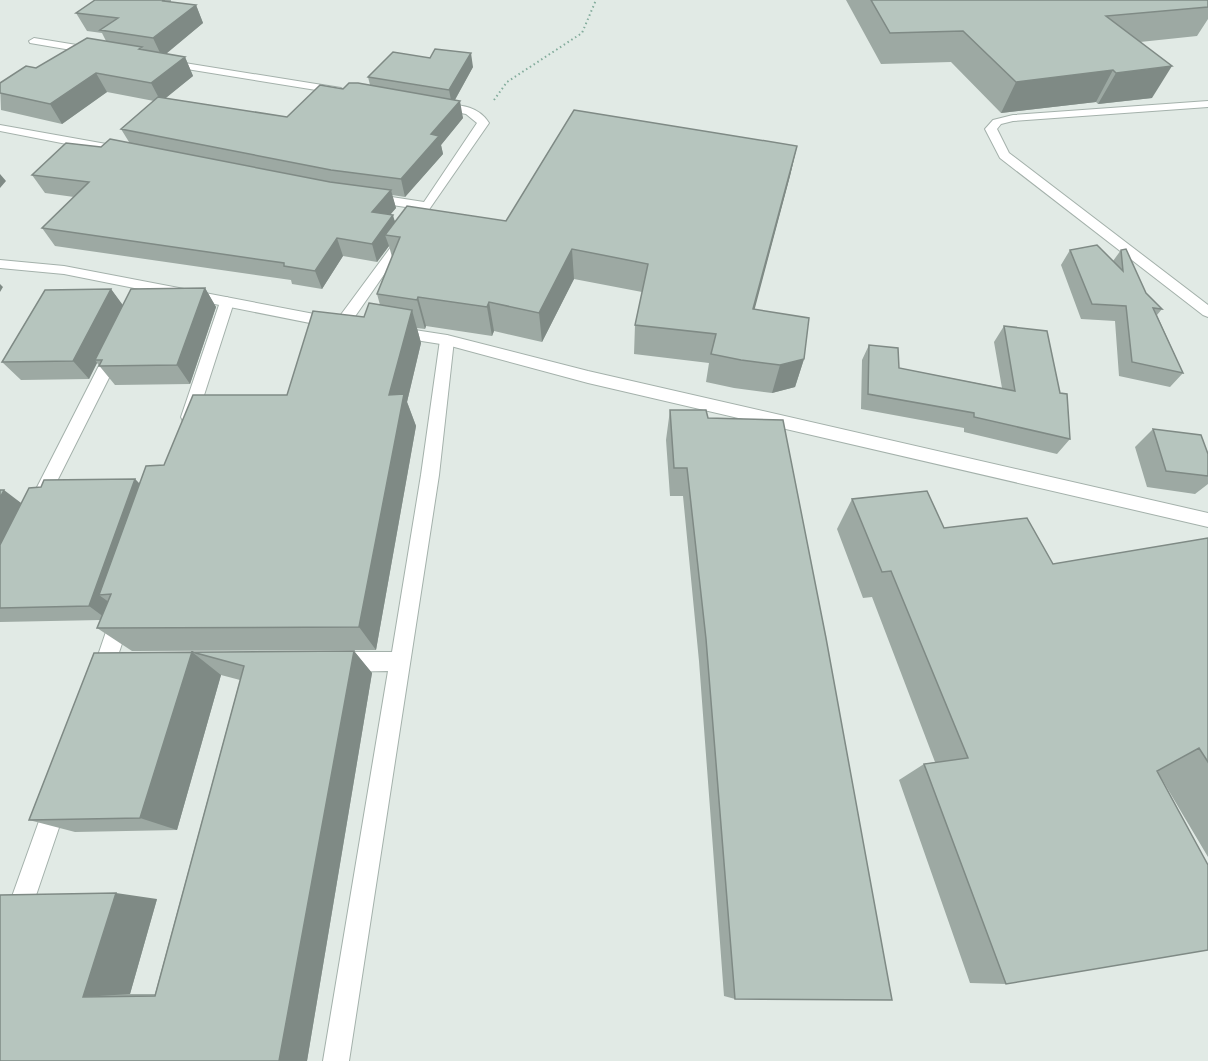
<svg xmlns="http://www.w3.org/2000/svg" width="1208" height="1061" viewBox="0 0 1208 1061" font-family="'Archivo Narrow',sans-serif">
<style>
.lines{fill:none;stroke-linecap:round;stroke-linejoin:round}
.minor-casing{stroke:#a4b1ab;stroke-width:2}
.tertiary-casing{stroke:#a4b1ab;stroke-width:2}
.path{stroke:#83ac9c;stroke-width:2;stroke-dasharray:1.5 3;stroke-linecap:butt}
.minor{fill:#fff;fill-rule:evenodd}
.tertiary{fill:#fff;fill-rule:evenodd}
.wall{fill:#9da9a3}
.shaded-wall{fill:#7f8a85}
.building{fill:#b6c5be;stroke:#7f8a85;stroke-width:1.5}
</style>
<rect width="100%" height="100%" fill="#e1eae5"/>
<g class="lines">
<g class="minor-casing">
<path id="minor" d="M34,38l61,10 5,3 -5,3 -65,-11 -1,-2z
M166,60l175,28 5,3 -5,3 -179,-29v-4z
M1208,101v6l-195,14 -12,3 -4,5 12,24 199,152v12l-5,-2 -203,-157 -15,-29 8,-9 20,-5z
M439,103c19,2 39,2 50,20l-142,205h-10l-2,-4 2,-4 82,-111 -47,-7 -6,-4 6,-4 52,8 53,-79 -11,-9 -31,-6v-4z
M0,125l123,22 6,4 -6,4 -123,-24z
M227,297l7,5 -37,115 -2,4 -6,2 -6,-2 -2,-4 39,-115z
M447,335l7,5 -15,135 -90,586h-26l65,-390 -50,1 -7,-3 -3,-7 3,-7 7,-3h54l29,-177 19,-135z
M115,345l5,1 3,4 -79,157 -6,2 -6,-2 -3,-5 3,-5 75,-147 3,-4z
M121,608l7,3 3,6 -20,59 -3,7 -7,3 -7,-3 -3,-7 20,-59 3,-6z
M56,793l8,3 3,8 -38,112 -3,9 -9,3 -9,-3 -3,-9 43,-120z"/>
</g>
<g class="tertiary-casing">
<path id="tertiary" d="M0,260l64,6 271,52 7,5 -7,5 -271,-54 -64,-6z
M395,327l52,8 141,36 620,142v14l-620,-144 -141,-38 -57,-9 -2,-4z"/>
</g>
<path class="path" d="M494,100l13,-18 75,-49 14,-33"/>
<use href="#minor" class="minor"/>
<use href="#tertiary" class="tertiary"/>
</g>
<path class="wall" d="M95,0h76v2l25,3 7,18 -37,31 19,3 8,19 -28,22 122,19 56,-28 27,-4 -2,-8 105,-10 -18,33 8,18 -22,27 2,9 -38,43 -13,-2 4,13 -6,7 5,6h111l291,-75 -7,30 -36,133 50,50 -9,28 -23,6 -38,-5 -28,-6 3,-19 -75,-9 1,-29 7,-33 -68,-13 -32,63 -48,-11 -2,5 -66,-10 -1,3 -8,-1 4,15 -14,59 9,24 -40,224 -244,1 -35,-23 4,-8 -101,2v-132l21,13 114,-24 4,4 25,-18 123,-70 77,-78 16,-12 -3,-11 15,-37 -3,-11 -12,16 -34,-6 -21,33 -30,-5 -1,-4 -236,-34 -13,-18 32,-31 -29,-4 -13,-18 69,-28 28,-5 -8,-13 33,-28 -47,-9 -45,32 -61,-14 -1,-27 106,-42 -4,-8 -15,-2 -11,-18z
M846,0h362v19l-11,17 -57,6 12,56 -54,6 -2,-2 -95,11 -50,-51 -70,2z
M1070,250l43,11 8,-11 25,43 16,16 -5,6 26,58 -13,14 -51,-11 -4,-55 -34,-2 -20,-54z
M205,288l11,19 -26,77 -75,1 -18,-22 -8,16 -68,1 -19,-18 109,-73 12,17z
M1004,326l66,113 -13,15 -93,-22v-4l-103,-19 1,-49 7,-15 30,23 103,20 -8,-46z
M670,410h36l29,589 -11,-3 -25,-335 -16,-165h-13l-4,-56z
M1153,429l55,25v30l-13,10 -48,-7 -12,-40z
M852,499l92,29 109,36 155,-26v319l-51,-86 -151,213 -36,-1 -71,-203 25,-16 11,-2 -63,-165 -9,1 -26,-69z
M354,651l18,22 -65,388h-307l157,-162 -27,95h25l85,-314 -19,-5 -44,155 -102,2 -46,-12 65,-167z"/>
<path class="shaded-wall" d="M196,5l7,18 -41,34 -9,-19z
M471,53l2,14 -21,38 -3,-15z
M185,57l8,19 -32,26 -10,-19z
M1172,66l-20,32 -54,6 18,-31z
M1113,70l-17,32 -95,11 15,-31z
M96,73l11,19 -45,32 -12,-20z
M460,101l3,17 -22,27 2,9 -38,43 -4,-18 30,-45z
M797,146l-7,30 -43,162 6,-29z
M0,174l6,7 -6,7z
M391,190l5,18 -19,22 -5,-18z
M393,215l5,18 -13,2 4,11 -12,16 -5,-18z
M337,238l6,18 -21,33 -7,-18z
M572,249l2,30 -32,63 -3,-29z
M0,284l3,3 -3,5z
M205,288l11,19 -26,77 -13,-19z
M111,289l14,19 -30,52 2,3 -8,16 -16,-18z
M418,297l8,29 -1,3 -8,-29z
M489,302l5,29 -2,5 -5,-29z
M412,310l9,33 -14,59 9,24 -40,224 -17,-23 30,-232z
M804,359l-9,28 -23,6 8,-28z
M135,479l16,17 -40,98 -12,1 14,10 -5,15 -19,-14z
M4,490l21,16 -25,49v-57z
M354,651l18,22 -65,388h-28z
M192,652l29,23 -44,155 -37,-12z
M116,893l41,6 -27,95 -47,3z"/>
<path class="building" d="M95,0h69l-1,1 33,4 -43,33 -53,-8 18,-12 -42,-5z
M871,0h337v7l-102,9 66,50 -56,7 -3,-3 -97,12 -53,-51 -73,2z
M87,38l55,9 -3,2 46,8 -34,26 -55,-10 -46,31 -50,-11v-10l26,-17 10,2z
M435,49l36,4 -22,37 -81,-13 25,-25 37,6z
M349,83h9l102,18 -29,33 8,2 -38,43 -70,-9 -210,-41 37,-32 129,20 33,-32 23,4z
M574,110l223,36 -44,163 56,9 -5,41 -24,6 -39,-5 -30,-6 5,-20 -81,-9 13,-61 -76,-15 -33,64 -50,-11 -2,5 -69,-10 -1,3 -40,-6 23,-57 -15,-2 22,-29 99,15z
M110,139l220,43 61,8 -19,22 21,3 -21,29 -35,-6 -22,33 -31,-5v-3l-242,-35 47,-46 -57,-7 34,-32 35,4z
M1097,245l26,26 -2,-21 5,-1 20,44 16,16 -9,-1 30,65 -51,-11 -6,-56 -34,-2 -22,-54z
M205,288l-28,77 -78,1 3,-6h-7l36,-71z
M111,289l-38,72 -71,1 43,-72z
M369,303l43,7 -23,85 15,-1 -45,233 -262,1 14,-34 -12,1 47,-129 18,-1 29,-70h94l26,-84 51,6z
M1004,326l43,5 13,62 7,1 3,45 -96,-22v-4l-106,-19 1,-49 29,3 1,20 116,23z
M670,410h36l2,8 75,2 43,218 66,362 -157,-1 -29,-360 -19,-171h-13z
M1153,429l48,6 7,19v22l-42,-5z
M135,479l-46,127 -89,2v-63l29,-57 12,-1 3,-7z
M0,490h4l-4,8z
M927,491l17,37 83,-10 26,46 155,-26v224l-9,-14 -42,23 51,94v85l-202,34 -82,-220 44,-6 -77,-187 -9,1 -30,-73z
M354,651l-75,410h-279v-166l116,-2 -33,104 72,-1 89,-330 -52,-14 -52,166 -111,2 65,-167z"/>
</svg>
